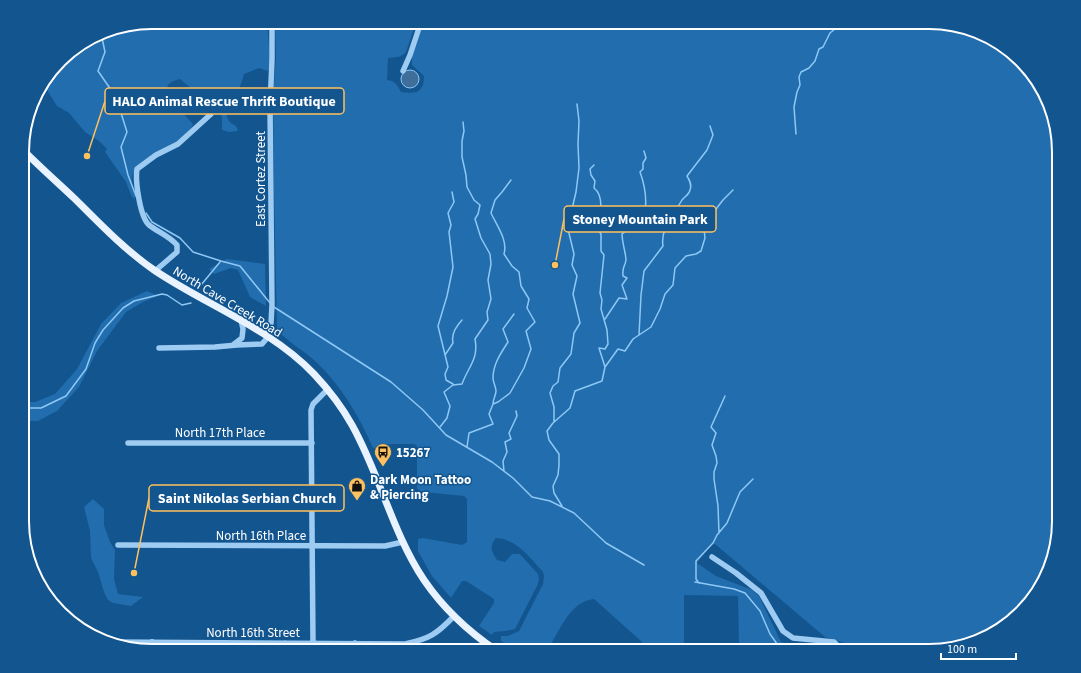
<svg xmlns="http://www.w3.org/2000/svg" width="1081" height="673" viewBox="0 0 1081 673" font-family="'Source Sans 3',sans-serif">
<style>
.green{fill:#216dad}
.water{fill:#3e6e99;stroke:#8fc8f5}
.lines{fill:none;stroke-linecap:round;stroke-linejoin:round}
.stream{stroke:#8fc8f5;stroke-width:1.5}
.minor{stroke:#9dcbf2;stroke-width:5.5}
.major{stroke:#e8f3ff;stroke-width:7}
.labels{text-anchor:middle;stroke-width:3;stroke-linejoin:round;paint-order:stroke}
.street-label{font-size:13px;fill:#fff;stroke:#12558f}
.poi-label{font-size:13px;font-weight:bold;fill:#fff;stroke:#12558f;text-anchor:start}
.rim{fill:none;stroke:#fff;stroke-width:2}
.leader{fill:none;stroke:#ffc15e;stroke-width:1.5}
.callout-dot{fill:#ffc15e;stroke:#12558f;stroke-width:1.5}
.callout{fill:#12558f;stroke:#ffc15e;stroke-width:1.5}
.callout-label{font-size:14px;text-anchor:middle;font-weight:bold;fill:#fff}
</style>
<rect width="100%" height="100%" fill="#12558f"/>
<path class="green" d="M152,22h115l3,37 -2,12 -9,-3 -15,6c-2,9 -9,28 -17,32 -2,10 0,15 9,20l2,5 -9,1 -7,-2v-12l-3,-8 -10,-2 -5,-9 -24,-20c-11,3 -14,5 -13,16 10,9 17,20 26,29 -8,24 -59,33 -61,53 -1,6 4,14 3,21l-1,1 -3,-4 -5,-13 -21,-30 2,-3 -8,-8 -14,-9 -16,-19 -12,-7 -10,-16 -5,-4 24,-32 36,-22z
M275,22h141l-10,30c-5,6 -11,5 -18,6l-1,22c9,1 10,5 14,12 15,2 23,1 23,-16l-12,-11v-10l10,-33h507l42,7 30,15 40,43 18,56v386l-22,64 -43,40 -41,13 -105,-2 -23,-7 -110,-93h-3l-15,19 19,13 36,14 7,6 22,46 13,3 1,6h-34l-1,-7h-21l-1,-48 -54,-1v50l-43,-1 1,-2 -48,-43c-24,2 -35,33 -47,52h-31l-15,-10v-5h7l11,-5 24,-47 1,-8 -1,-4c-13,-14 -26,-33 -47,-34 -7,9 -5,12 1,22l8,2 7,-8h8l18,20 1,5 -1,5 -23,45 -9,2 -12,1 -2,3 -13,-9 15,-23v-4l-28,-18h-4l-11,17 -19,-22 -14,-25v-12l5,-1 39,7 5,-3v-43l-3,-3 -41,-4 -6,-3v-43l-3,-2h-35v3l-6,1c-14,-32 -32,-63 -58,-87 -12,-11 -27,-19 -38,-31l-3,-139 -1,-96 3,-38z
M227,259l38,5 1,42 -16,-9 -12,-27 -7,-2 -17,6 -5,-5z
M147,291l11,5 -15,6 -17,10 -29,39 -18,36 -22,24 -19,10h-15v-19h12l20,-8 22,-25 24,-45 20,-21z
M93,499l11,10v16l6,17 5,8 -1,29 4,15 25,3 -12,9 -18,-3 -5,-3 -4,-8 -6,-20 -7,-14 -1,-27 -6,-24z"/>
<path class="water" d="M401 79a9 9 0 1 1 18 0a9 9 0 1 1-18 0Z"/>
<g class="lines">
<path class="stream" d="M101,33l4,19 -7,19 18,26 11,35 -6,15 7,28 8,21
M1017,61l7,14 18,14
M796,134l-2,-27 3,-15 3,-7 -1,-8 2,-5 8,-4 6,-7 4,-12 4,-2 7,-14 5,-4 2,-7
M594,165l-4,4 1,6 4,6 -1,7c11,8 6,30 4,42l3,4v17l3,4 -4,38 2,7 -1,9 6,21 1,14 -3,5 -6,-1 6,19
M452,192l2,10 -6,11 3,12 -2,7 4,35 -6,29 -9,30 10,41 -3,7 1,6 7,4
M146,213l6,9 28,16 13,14 28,9 19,5 30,37
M201,285l19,-23
M274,307l117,75 32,28 23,25 46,27 21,16 19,19 18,4 24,12 32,30 38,22
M605,319l14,-21 8,1 -5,-14 5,-7 -4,-2c-1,-10 2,-9 3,-16 0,-6 -4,-18 -4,-26l12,-9 9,-2c-1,-5 1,-7 2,-12 2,-13 -1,-28 -5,-39l3,-3v-6l3,-5 -2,-7
M639,335l2,-40 3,-24 19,-25c-3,-17 11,-32 19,-46 2,-3 7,-5 8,-10 2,-5 0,-9 -3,-14l20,-26 6,-15 -3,-9
M445,355l8,-12c-2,-9 3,-16 9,-23
M493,404c0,-5 3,-9 3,-13 0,-4 -3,-9 -3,-13 0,-14 8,-25 15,-36l-5,-13 11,-15
M23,408h18l25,-12 20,-27 9,-26 8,-13 20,-22 11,-7 28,-7 5,1 15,10 9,-2
M554,422v-15l-4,-14 3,-7 5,-4 2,-14 11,-14 3,-21 6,-10 -7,-29 4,-18 -5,-11 2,-11 -7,-29 5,-5v-11l4,-17 3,-24 -1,-24 1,-23 -2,-17
M440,427l7,-9 3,-12 -6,-14 9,-7 9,-1c6,-17 17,-25 13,-45l13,-19 -1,-8 4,-13 -3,-19 3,-16 -1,-10 -9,-16 -6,-19 3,-5 2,-9 -6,-5 -7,-13 -1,-12 -4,-18v-16l2,-10 -1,-9
M467,447l2,-14 24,-9 -4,-10 4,-10 5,-2 12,-9 14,-25 7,-19 -5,-18 9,-9 -8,-14 2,-9 -8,-13 -2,-14 -7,-6 -8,-12c4,-14 -7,-28 -13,-41l4,-13 7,-8 9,-12
M504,471l-1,-10 4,-9 -2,-10 6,-3 -2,-6 8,-17 -1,-5
M562,506l-8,-13 -1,-7 5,-11 1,-10v-11l-10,-14 -2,-9 6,-8 17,-15 5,-17 27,-10 3,-14 13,-18 7,2 8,-12 18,-12 9,-18 5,-15 8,-9 2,-17 11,-12 10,-2 5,-3 4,-13 -1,-9 2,-7 17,-22 10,-10
M719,533l-1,-27 -4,-27v-7l3,-9 -1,-7 -4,-11 4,-12 -5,-6 14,-31
M695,582l39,7 11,4 15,18 10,23 12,17
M699,583l-3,-4v-18l17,-18 4,-8 10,-12 13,-31 13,-13"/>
<path class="minor" d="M403,71l7,-16 10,-30v-3
M155,271l22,-19v-7c-8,-9 -19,-13 -28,-20 -9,-8 -14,-44 -12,-56l19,-14 22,-11 33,-30
M265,335l6,-12 1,-18 -2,-198 2,-48v-37
M233,345l9,-7 1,-9 -2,-9
M159,348l56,-1 22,-2 25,-1 6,-7
M128,443h184
M118,545l267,1 18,-4
M712,557l24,16 25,20 22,38 10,7 41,4 3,3 2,6
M114,642l291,2c24,-5 32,-10 49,-28
M313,643l-2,-233 2,-6 15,-15
M152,651v-9
M218,651v-8
M285,651v-8
M354,651l1,-8
M714,651v-3"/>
<path class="major" d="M23,150c17,17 35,33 52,49 25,25 50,51 79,71 52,35 116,58 160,104 15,16 28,33 38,51 28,50 40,107 72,155 19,28 45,52 73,71"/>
</g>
<defs>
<g id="bus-pin" transform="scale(0.9)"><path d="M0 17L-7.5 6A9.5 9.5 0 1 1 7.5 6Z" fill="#ffc15e" stroke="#12558f"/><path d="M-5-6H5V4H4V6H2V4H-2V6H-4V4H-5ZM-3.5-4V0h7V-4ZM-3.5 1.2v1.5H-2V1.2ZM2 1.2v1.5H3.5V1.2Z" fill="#111"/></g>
<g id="shop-pin" transform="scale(0.9)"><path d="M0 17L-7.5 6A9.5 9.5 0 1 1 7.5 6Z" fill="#ffc15e" stroke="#12558f"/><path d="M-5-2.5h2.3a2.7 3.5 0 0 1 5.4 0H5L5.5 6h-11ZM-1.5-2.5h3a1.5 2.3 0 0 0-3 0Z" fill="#111"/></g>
</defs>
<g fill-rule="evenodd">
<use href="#bus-pin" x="383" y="452"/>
<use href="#shop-pin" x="357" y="486"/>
</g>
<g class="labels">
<g class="street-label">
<text transform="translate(260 179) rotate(-90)" y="5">East Cortez Street</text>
<text transform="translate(228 301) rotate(31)" y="5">North Cave Creek Road</text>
<text x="220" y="437">North 17th Place</text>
<text x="261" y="540">North 16th Place</text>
<text x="253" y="637">North 16th Street</text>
</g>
<g class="poi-label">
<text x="396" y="457">15267</text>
<text x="370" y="484">Dark Moon Tattoo<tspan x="370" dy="15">&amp; Piercing</tspan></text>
</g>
</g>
<path d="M0 0H1081V673H0ZM152 29H929A123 123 0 0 1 1052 152V521A123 123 0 0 1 929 644H152A123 123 0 0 1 29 521V152A123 123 0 0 1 152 29Z" fill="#12558f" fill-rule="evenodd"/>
<path class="rim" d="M152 29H929A123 123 0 0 1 1052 152V521A123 123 0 0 1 929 644H152A123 123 0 0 1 29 521V152A123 123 0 0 1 152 29Z"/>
<path class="leader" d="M87 156L105 101M555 265L564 219M134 573L149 498"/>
<g class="callout-dot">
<circle cx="87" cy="156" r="4"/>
<circle cx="555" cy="265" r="4"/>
<circle cx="134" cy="573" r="4"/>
</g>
<g class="callout">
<rect x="105" y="88" width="239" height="26" rx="4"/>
<rect x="564" y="206" width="152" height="26" rx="4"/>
<rect x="149" y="485" width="195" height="26" rx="4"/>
</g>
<g class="callout-label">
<text x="224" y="106">HALO Animal Rescue Thrift Boutique</text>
<text x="640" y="224">Stoney Mountain Park</text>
<text x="247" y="503">Saint Nikolas Serbian Church</text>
</g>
<path d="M941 653v6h75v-6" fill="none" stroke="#ffffff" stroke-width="2"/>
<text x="947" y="653" font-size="12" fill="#ffffff" stroke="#12558f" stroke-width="3" paint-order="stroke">100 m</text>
</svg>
